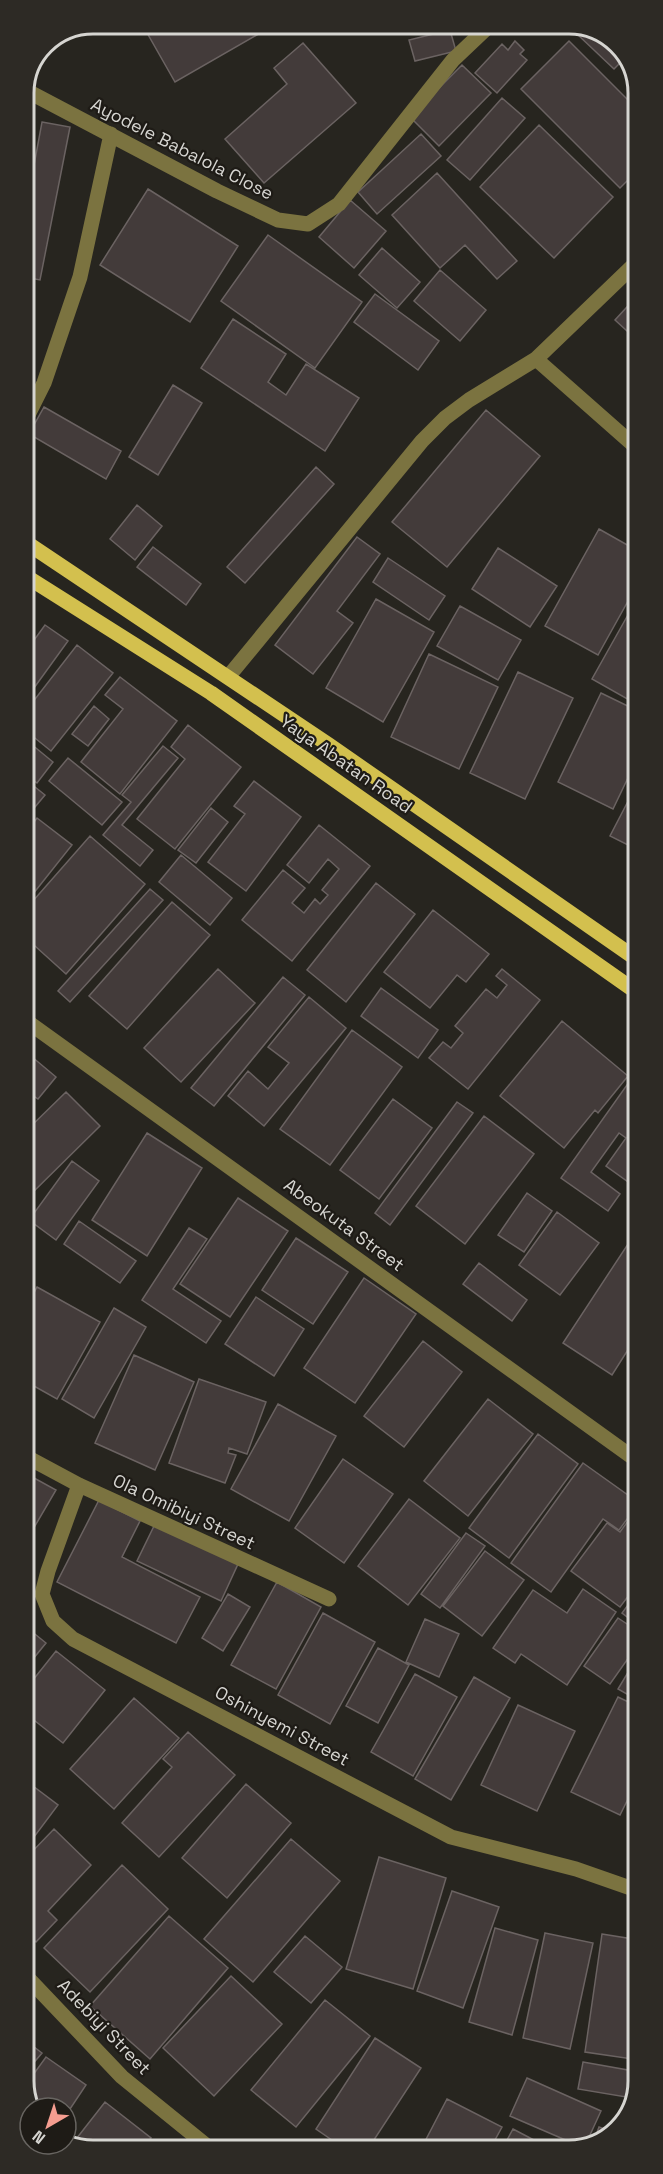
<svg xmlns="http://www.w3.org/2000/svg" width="663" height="2174" viewBox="0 0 663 2174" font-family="'Space Grotesk',sans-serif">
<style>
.building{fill:#433b3a;stroke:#6b6362;stroke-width:1.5}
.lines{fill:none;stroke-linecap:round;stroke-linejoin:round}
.minor{stroke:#7b7340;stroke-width:15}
.major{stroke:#d3c04e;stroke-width:15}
.labels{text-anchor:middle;stroke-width:4.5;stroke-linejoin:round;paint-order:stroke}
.street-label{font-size:18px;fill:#d6d5d1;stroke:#1e1b16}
.rim{fill:none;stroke:#d6d5d1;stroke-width:3}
</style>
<rect width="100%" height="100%" fill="#27251f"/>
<path class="building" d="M142,24h134l-101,58z
M583,27l32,15 10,16 -11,11 -37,-35z
M450,30l6,21 -41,10 -6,-21z
M515,41l9,9 -4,4 7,6 -30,33 -22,-20 27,-29 6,6z
M569,41l69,69v60l-18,18 -99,-99z
M303,43l53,60 -92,80 -39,-44 62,-55 -13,-16z
M462,65l29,28 -52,53 -29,-29z
M502,98l23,20 -55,62 -23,-20z
M42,122l28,5 -30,153 -16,-3v-86l5,1z
M539,125l74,72 -59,61 -74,-71z
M421,134l20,22 -64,58 -19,-22z
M437,173l80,88 -20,18 -32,-34 -25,23 -48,-53z
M148,189l90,57 -48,76 -90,-57z
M350,200l36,31 -32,37 -35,-31z
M268,235l94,67 -47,66 -94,-67z
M382,248l38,34 -23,26 -38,-33z
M440,270l46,40 -26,31 -46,-40z
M375,294l64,47 -21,29 -64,-48z
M638,295v46l-23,-21z
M233,319l53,35 -18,28 18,13 20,-31 53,34 -34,53 -124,-83z
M173,385l29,18 -44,72 -29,-18z
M44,407l77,44 -15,28 -77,-45z
M486,410l54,46 -93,111 -55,-45z
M316,467l18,17 -89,99 -18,-16z
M137,505l25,21 -27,34 -25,-21z
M599,529l39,22v32l-40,72 -53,-29z
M357,537l23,17 -43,57 16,12 -40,51 -38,-29z
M153,547l48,37 -15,21 -49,-38z
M498,548l59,38 -27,41 -58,-38z
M388,558l57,38 -16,24 -56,-38z
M638,597v108l-46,-26z
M376,599l58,33 -51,90 -57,-34z
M460,606l61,34 -23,40 -61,-34z
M24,625l10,7 -10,14z
M45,625l23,16 -42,58 -1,-1 -1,-44z
M77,645l36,28 -62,78 -26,-21v-18z
M429,654l69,33 -39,82 -68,-32z
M518,672l55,26 -48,101 -55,-26z
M120,677l57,44 -57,73 -39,-32 42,-53 -18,-14z
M601,693l37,18v46l-25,52 -55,-27z
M94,706l15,13 -21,27 -16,-12z
M188,725l53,42 -66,82 -38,-30 48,-60 -14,-12z
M25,739l28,23 -16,21 -12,-9z
M163,746l15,12 -56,67 31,25 -13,16 -37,-31 28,-33 -9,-7z
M68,758l54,44 -20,23 -53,-44z
M25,779l20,16 -20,24z
M254,781l47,36 -55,74 -38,-29 37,-48 -11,-8z
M638,782v68l-28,-14z
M211,808l17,14 -32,41 -18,-13z
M37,818l35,27 -47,59v-70z
M319,825l51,41 -78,95 -50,-41 41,-50 22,18 -13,15 12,10 11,-14 5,5 8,-9 -6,-5 17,-21 -11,-10 -19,24 -22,-18z
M90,836l55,48 -79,90 -41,-37v-27z
M181,855l51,43 -22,27 -51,-43z
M376,883l39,31 -69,88 -39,-32z
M150,889l13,11 -93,102 -12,-11z
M172,902l38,33 -83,94 -38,-33z
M433,910l56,44 -23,28 -9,-7 -27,33 -46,-36z
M218,969l37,34 -74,79 -37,-34z
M502,969l38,31 -72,89 -39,-31 14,-16 8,6 12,-15 -8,-7 31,-37 11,9 10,-13 -11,-9z
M283,977l22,18 -91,111 -23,-18z
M381,988l57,42 -20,28 -57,-42z
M309,997l37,31 -82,98 -36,-30 20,-25 20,18 21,-26 -21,-16z
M562,1021l66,55 -30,37 -3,-3 -31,38 -64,-52z
M352,1030l50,37 -72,98 -50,-36z
M25,1051l31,26 -18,22 -13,-9z
M634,1075l4,3v111l-32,-23 20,-28 -7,-5 -28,39 29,22 -12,17 -47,-33z
M66,1092l34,34 -75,74v-68z
M393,1099l39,29 -53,71 -39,-29z
M457,1102l16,11 -83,112 -15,-12z
M484,1116l50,38 -69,90 -49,-38z
M147,1133l55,35 -55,88 -55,-36z
M72,1161l27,20 -43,59 -27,-20z
M527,1193l25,18 -28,41 -26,-17z
M238,1198l50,33 -58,86 -50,-33z
M557,1212l42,31 -39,52 -41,-30z
M79,1221l57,40 -16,22 -56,-39z
M189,1228l18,11 -34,50 48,32 -15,22 -64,-43z
M296,1238l52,34 -35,52 -51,-34z
M628,1244l10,7v83l-26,41 -49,-32z
M479,1263l48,37 -15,21 -49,-37z
M364,1278l52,36 -61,89 -51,-35z
M37,1287l63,35 -43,77 -32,-18v-71z
M256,1297l48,32 -30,47 -49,-32z
M114,1308l32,19 -52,91 -32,-19z
M423,1341l39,31 -58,75 -40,-31z
M134,1355l60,27 -39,88 -60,-27z
M199,1379l67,23 -19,52 -18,-6 -1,5 8,2 -11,28 -56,-20z
M488,1399l45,35 -65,82 -44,-35z
M278,1404l58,32 -47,85 -58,-32z
M538,1434l40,30 -69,94 -40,-30z
M343,1459l50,35 -49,69 -49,-35z
M583,1463l56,40 -20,27 -16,-11 -52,73 -40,-29z
M25,1473l31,17 -31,53z
M409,1499l51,39 -52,67 -50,-39z
M99,1500l41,21 -18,36 78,40 -24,46 -119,-61z
M639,1506v76l-19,25 -49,-36 36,-48 13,9z
M155,1524l83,40 -17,37 -84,-40z
M466,1533l19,13 -45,62 -19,-14z
M485,1551l39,29 -42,56 -39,-30z
M277,1582l44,25 -45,82 -45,-24z
M583,1589l33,23 -49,73 -46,-31 -6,9 -22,-15 40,-58 34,23z
M639,1590v36l-17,-13z
M228,1594l22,13 -27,44 -21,-13z
M323,1613l52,29 -45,82 -52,-29z
M618,1618l21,14v11l-29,41 -26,-18z
M425,1619l34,15 -20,43 -33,-15z
M25,1626l21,17 -21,26z
M378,1648l31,17 -31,58 -32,-17z
M56,1651l49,39 -42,53 -38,-30v-23z
M639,1654v47l-21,-12z
M415,1674l42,23 -44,79 -42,-24z
M474,1677l36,21 -59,102 -36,-21z
M618,1697l21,10v70l-19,38 -49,-23z
M134,1698l45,40 -65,71 -44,-40z
M518,1705l57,26 -38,80 -56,-26z
M188,1732l47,43 -76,82 -37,-34 50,-56 -9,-8z
M25,1780l33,25 -33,44z
M246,1784l45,39 -64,75 -45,-40z
M54,1829l37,36 -43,46 9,9 -21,22 -11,-10v-73z
M291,1839l49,42 -87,101 -49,-43z
M379,1857l67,21 -33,111 -67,-20z
M122,1865l46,44 -78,83 -46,-44z
M452,1891l47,16 -36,101 -46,-17z
M169,1916l59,52 -78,91 -60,-53z
M495,1928l43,12 -26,95 -43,-13z
M545,1933l48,10 -23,106 -47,-11z
M602,1934l37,6v120l-54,-8z
M305,1936l37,31 -31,36 -37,-31z
M231,1976l51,48 -68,72 -51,-48z
M325,2000l45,36 -74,91 -45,-37z
M375,2038l46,30 -53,81h-23l-29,-20z
M25,2040l17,13 -17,20z
M46,2057l40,28 -20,30v-7h-32l-9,-14v-8z
M583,2062l56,10v8l-7,18 -54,-9z
M527,2078l74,33 -17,37 -74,-32z
M447,2099l55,28 -12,22h-69z
M105,2102l46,36 -9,12h-53l-16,-7z
M599,2127l13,5 -19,11z
M513,2129l38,20h-49z"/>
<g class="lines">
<path class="minor" d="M25,87l6,6 186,98 61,29 30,4 31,-20 114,-144 38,-36
M638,261l-102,98 102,90
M24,423l20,-40 36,-106 31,-143
M228,677l194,-236 23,-23 24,-18 67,-41
M25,1020l614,442
M25,1456l54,29 250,114
M79,1485l-31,86 -6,23 11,27 20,18 378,198 125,32 63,22
M25,1975l97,102 90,73"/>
<path class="major" d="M24,541l305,204 309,215
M24,575l187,118 427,300"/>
</g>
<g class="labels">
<g class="street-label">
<text transform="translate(182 149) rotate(27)" y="6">Ayodele Babalola Close</text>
<text transform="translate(346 764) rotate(35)" y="6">Yaya Abatan Road</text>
<text transform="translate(344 1225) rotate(36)" y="6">Abeokuta Street</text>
<text transform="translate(184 1512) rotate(25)" y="6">Ola Omibiyi Street</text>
<text transform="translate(282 1726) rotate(28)" y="6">Oshinyemi Street</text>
<text transform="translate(104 2027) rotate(46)" y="6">Adebiyi Street</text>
</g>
</g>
<path d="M0 0H663V2174H0ZM93 34H569A59 59 0 0 1 628 93V2081A59 59 0 0 1 569 2140H93A59 59 0 0 1 34 2081V93A59 59 0 0 1 93 34Z" fill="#2d2a25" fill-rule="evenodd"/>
<path class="rim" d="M93 34H569A59 59 0 0 1 628 93V2081A59 59 0 0 1 569 2140H93A59 59 0 0 1 34 2081V93A59 59 0 0 1 93 34Z"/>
<g transform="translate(48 2126) rotate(219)"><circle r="28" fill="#1e1b16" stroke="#686561" stroke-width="1.5"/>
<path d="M0-4.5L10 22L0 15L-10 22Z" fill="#f59d90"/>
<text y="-9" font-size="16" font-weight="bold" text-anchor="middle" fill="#d6d5d1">N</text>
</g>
</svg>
